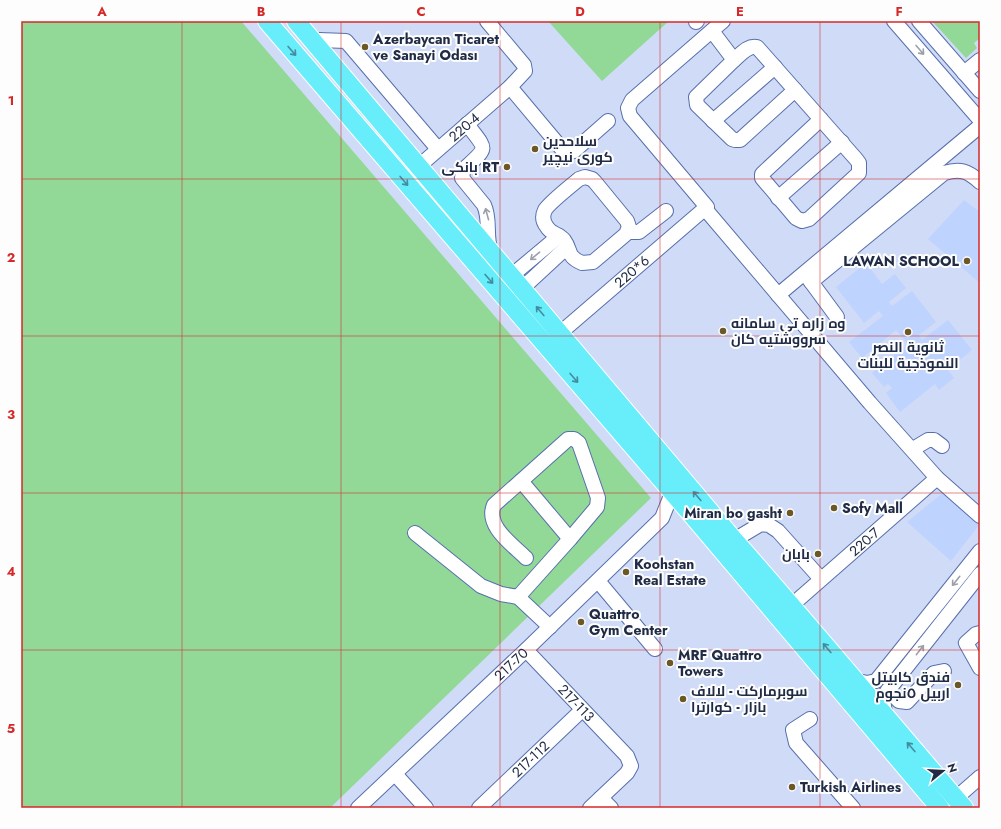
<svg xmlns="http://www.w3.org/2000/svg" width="1001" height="829" viewBox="0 0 1001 829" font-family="Jost,Cairo,sans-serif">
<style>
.built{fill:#bfd3ff}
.green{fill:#92d997}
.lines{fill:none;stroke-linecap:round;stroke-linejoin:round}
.minor-casing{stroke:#5770ac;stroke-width:16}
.major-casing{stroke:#fff;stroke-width:20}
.minor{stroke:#fff;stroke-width:14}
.major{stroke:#68eefa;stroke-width:18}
.oneway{stroke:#9ba0ab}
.oneway2{stroke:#448ca0}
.grid{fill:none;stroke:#d62828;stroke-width:1;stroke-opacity:0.55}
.poi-dot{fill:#6c5827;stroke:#fdfdfd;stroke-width:1.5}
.labels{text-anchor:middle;stroke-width:4;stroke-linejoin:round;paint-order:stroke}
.poi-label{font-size:14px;font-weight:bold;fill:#202b45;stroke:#fdfdfd;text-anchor:start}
.street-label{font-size:14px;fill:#202b45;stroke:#fdfdfd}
.neatline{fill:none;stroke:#d62828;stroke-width:1.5}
.grid-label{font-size:13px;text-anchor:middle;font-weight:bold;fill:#d62828}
</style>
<rect width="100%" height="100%" fill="#d0dcf7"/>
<path class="built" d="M964,200l16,12v71l-52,-44z
M866,263l16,21 13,-10 11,14 -17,14 3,4 20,-15 24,31 -17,13 3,5 26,-20 24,30 -21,17 -5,-6 -3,2 11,15 -15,12 -4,-6 -35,28 -14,-19 6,-5 -4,-4 -4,3 -12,-14 36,-29 -12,-14 -34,28 -13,-16 34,-26 -4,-5 -15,12 -28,-36z
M944,492l36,32 -29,37 -44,-39z"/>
<path class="green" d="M21,21h220l410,477 -321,310h-309z
M548,21h121l-67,60z
M932,21h48v17l-6,5 3,5 -11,10z
M980,560v7l-86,108 -3,-3z"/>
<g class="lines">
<g class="minor-casing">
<g id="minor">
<path d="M723,21l-91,79 -4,8 2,8 77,91 -1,3 164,193 67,75 43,38"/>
<path d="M894,21l86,99"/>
<path d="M919,21l61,70"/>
<path d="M696,22l1,-1"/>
<path d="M712,31l22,29c7,-6 14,-15 23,-13l99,112 3,4v10l-50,46 -7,2 -6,-3 -34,-40v-4l59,-55"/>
<path d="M319,40l27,1 92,108"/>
<path d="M734,60l-38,37 1,8 35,34 3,1h5l55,-50"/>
<path d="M964,73l16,-13"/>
<path d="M510,87l52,62 6,3 6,-1 34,-30"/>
<path d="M713,121l62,-54"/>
<path d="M467,124c20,27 22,22 -3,45l-1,3 -1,6 22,27c7,15 1,31 7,47"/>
<path id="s1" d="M418,167l92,-80 15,-16 -1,-6 -37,-44"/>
<path d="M585,177l7,2 3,3 32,39 2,6 -3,7 -33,28 -11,1c-16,-7 -10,-12 -18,-23 -5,-6 -13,-6 -17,-13 -4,-5 -5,-11 -2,-17 4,-7 27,-25 34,-31z"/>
<path d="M778,198l64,-56"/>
<path d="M628,232h11l27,-21"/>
<path d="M806,275l31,42"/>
<path d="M511,276l48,-40"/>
<path d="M811,282l133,-109c16,-5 24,-2 36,9"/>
<path d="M524,292l4,-9 39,-36"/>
<path d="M778,295l202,-169"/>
<path id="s2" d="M559,334l143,-123 4,-1"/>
<path d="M913,449l15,-9h6l8,6"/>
<path d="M521,481l49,58"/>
<path d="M415,533l66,53 20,8 17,3 32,30"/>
<path d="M734,540l27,-16 8,1 9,6 43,48"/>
<path d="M598,581l57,68"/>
<path d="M518,597l52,-58 27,-32 1,-9 -2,-6 -17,-49 -5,-4h-6l-74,66c-9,21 18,39 32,53"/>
<path id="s3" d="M792,605l145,-127"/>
<path d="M980,633l-4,1 -10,9 14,25"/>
<path id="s4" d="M526,650l101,106 4,10 -4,7 -37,35"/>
<path d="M854,680l13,3 9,-2 104,-130"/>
<path d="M888,690l11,11 8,1 27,-29 10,-2"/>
<path d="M886,718l-3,-18 3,-7 94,-119"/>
<path d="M810,719l-17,11 3,13 57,65"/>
<path d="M395,774l31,34"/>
<path d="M601,798l10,10"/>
<path d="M956,798l24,-21"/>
<path id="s5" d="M358,808l168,-158 136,-132 8,-20v-8"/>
<path id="s6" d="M479,808l103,-98"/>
</g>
</g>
<g class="major-casing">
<path id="major" d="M267,21l425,494 248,293
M296,21l438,519c78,88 153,179 230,268"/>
</g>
<use href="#minor" class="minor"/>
<use href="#major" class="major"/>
</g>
<defs><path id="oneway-shaft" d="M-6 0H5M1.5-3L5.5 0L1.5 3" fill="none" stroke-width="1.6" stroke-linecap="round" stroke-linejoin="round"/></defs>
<g class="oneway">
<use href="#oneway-shaft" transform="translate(920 50) rotate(49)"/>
<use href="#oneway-shaft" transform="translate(487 214) rotate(-105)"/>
<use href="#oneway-shaft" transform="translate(535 256) rotate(140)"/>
<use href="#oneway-shaft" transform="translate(956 581) rotate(129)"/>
<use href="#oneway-shaft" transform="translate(920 650) rotate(-52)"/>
</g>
<g class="oneway2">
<use href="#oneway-shaft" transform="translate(292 51) rotate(49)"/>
<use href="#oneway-shaft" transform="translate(404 181) rotate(49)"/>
<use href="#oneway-shaft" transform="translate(489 279) rotate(49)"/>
<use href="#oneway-shaft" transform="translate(540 311) rotate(-130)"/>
<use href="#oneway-shaft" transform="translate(574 378) rotate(49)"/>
<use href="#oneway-shaft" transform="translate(697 496) rotate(-130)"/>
<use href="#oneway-shaft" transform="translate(827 648) rotate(-130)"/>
<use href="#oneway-shaft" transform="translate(911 747) rotate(-131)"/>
</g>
<path class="grid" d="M182,21v787M341,21v787M500,21v787M660,21v787M820,21v787M21,179h959M21,336h959M21,493h959M21,650h959"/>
<g class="poi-dot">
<circle cx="365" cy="47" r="4"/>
<circle cx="535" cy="149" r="4"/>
<circle cx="507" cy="167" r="4"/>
<circle cx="967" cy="261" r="4"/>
<circle cx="723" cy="331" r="4"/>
<circle cx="908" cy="332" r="4"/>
<circle cx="834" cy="508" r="4"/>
<circle cx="790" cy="513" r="4"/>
<circle cx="818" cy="554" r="4"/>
<circle cx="626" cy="572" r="4"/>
<circle cx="581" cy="622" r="4"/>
<circle cx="670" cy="663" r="4"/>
<circle cx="958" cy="685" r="4"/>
<circle cx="683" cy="699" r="4"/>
<circle cx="792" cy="787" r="4"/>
</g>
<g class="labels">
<g class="poi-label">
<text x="373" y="44">Azerbaycan Ticaret<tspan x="373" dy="16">ve Sanayi Odası</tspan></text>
<text x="543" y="146">سلاحدین<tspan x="543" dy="16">كوری نیچیر</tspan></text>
<text x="499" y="172" text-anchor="end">بانكی RT</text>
<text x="959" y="266" text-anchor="end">LAWAN SCHOOL</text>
<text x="731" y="328">وه زاره تى سامانه<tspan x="731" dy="16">سرووشتيه كان</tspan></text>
<text x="908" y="352" text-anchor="middle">ثانوية النصر<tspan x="908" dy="16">النموذجية للبنات</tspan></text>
<text x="842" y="513">Sofy Mall</text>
<text x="782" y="518" text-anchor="end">Miran bo gasht</text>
<text x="810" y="559" text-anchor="end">بابان</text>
<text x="634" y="569">Koohstan<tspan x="634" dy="16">Real Estate</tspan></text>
<text x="589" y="619">Quattro<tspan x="589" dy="16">Gym Center</tspan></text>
<text x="678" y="660">MRF Quattro<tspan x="678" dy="16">Towers</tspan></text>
<text x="950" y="682" text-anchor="end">فندق كابيتل<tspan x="950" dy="16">اربيل ٥نجوم</tspan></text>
<text x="691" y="696">سوبرماركت - لالاف<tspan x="691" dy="16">بازار - كوارترا</tspan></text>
<text x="800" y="792">Turkish Airlines</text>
</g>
<g class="street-label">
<text dy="5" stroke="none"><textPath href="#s1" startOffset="61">220-4</textPath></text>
<text dy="5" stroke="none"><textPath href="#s2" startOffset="96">220*6</textPath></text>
<text dy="5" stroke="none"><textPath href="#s3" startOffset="96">220-7</textPath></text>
<text dy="5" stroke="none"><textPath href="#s5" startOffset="210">217-70</textPath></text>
<text dy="5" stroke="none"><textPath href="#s4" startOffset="73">217-113</textPath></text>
<text dy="5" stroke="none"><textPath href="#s6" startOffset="71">217-112</textPath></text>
</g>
</g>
<rect width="1001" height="829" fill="none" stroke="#fdfdfd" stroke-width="44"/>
<g transform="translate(943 771) rotate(72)" stroke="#fdfdfd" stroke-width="3" paint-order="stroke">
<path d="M0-3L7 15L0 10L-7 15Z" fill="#202b45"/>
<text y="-6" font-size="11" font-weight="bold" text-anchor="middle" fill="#202b45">N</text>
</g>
<rect x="22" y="22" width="957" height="785" class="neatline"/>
<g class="grid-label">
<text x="102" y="16">A</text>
<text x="261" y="16">B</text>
<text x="421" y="16">C</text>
<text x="580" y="16">D</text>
<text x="740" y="16">E</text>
<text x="899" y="16">F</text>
<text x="11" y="105">1</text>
<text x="11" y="262">2</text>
<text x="11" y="419">3</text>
<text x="11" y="576">4</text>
<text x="11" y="733">5</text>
</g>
</svg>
